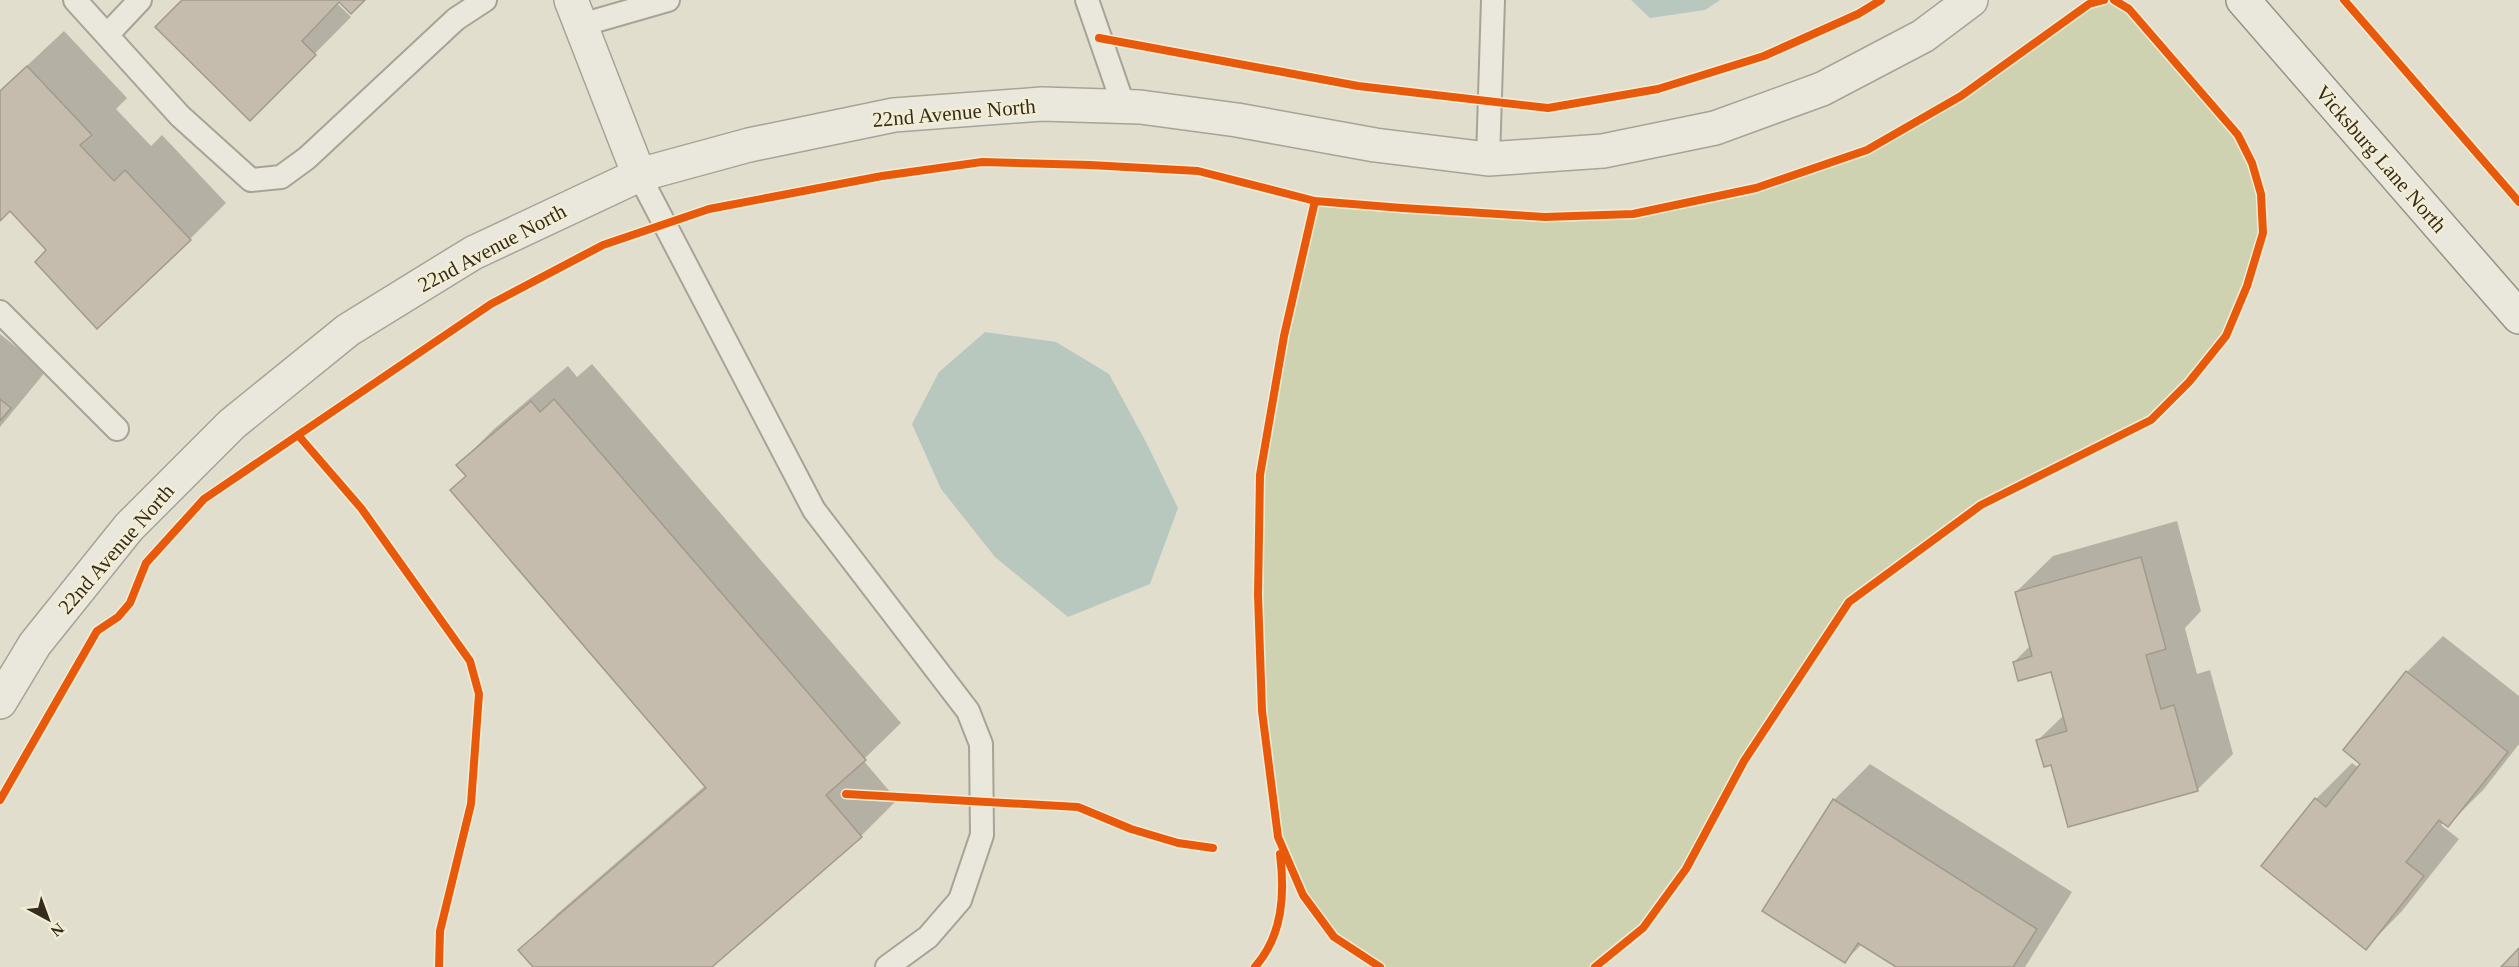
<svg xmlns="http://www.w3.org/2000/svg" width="2519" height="967" viewBox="0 0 2519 967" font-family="Georgia,serif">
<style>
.green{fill:#ced2b0}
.water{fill:#b8c8bf}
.shadow{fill:#0003}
.building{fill:#c5bcae;stroke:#a29a8c;stroke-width:1.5}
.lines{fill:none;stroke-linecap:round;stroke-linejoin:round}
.lane-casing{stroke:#a7a396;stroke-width:26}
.street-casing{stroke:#a7a396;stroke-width:36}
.secondary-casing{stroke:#979286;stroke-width:36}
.lane{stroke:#eae8dd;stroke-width:22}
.street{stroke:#eae8dd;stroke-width:33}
.secondary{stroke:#eae8dd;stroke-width:33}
.cycleway-casing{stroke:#f3edd3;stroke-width:11}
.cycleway{stroke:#e8590c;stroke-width:8}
.labels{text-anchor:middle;stroke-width:4.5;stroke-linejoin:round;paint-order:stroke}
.street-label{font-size:21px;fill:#352c1f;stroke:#f3edd3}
</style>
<rect width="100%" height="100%" fill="#e2decd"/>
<path class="green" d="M2104,0h10l15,9 109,126 14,28 9,31 2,39 -16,53 -21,50 -37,46 -38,38 -170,85 -132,97 -105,159 -58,108 -43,59 -48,39h-215l-46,-30 -31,-42 -25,-58 -16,-126 -4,-116 2,-120 24,-139 31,-135 230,16 88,-3 123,-26 111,-38 94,-54 128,-92z"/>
<path class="water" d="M1631,0h89l-15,10 -55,8z
M985,332l71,10 53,32 38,70 31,64 -28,76 -82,33 -73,-60 -54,-68 -29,-65 27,-52z"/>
<path class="shadow" d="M184,0h179h-23l-3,3 14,14 -101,102z
M64,31l63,67 -11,11 35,37 11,-11 64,68 -36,36 -142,11 -38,-41 -10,10v-128z
M0,334l46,37 -46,56z
M592,364l309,359 -38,37 34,40 -36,36 -151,131h-175l-15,-17 37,-36 149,-129 -248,-320 36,-36 74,-63 9,11z
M2177,521l24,90 -16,17 12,46 13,-4 23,84 -36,36 -145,-27 -14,-23 26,-25 -12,-45 -38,-8 17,-17 -15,-53 37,-36z
M2443,636l76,60v48l-35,45 -36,36 -4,-3 -3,3 18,14 -57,72 -36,37 -50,-149 36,-36 7,5 48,-96z
M1870,764l202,128 -47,75h-126l-37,-23 -17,17 -11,-161z"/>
<path class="building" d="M182,0h183l-14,14 -12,-12 -37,39 14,14 -66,66 -95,-94z
M27,66l65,69 -12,10 34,36 11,-11 66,70 -94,89 -62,-67 11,-12 -36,-39 -10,10v-130z
M0,399l11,9 -11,13z
M554,399l312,361 -40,35 36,42 -150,130h-179l-15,-17 188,-162 -256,-298 16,-14 -10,-11 75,-64 9,11z
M2141,557l25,92 -20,6 15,54 13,-4 24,86 -130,36 -17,-62 -7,2 -8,-27 31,-9 -16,-59 -33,9 -5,-19 19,-6 -17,-64z
M2406,671l102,81 -60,75 -9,-7 -33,42 18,14 -58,74 -105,-84 54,-68 11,9 34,-43 -17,-14z
M1833,799l204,130 -24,38h-117l-38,-24 -13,20 -83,-52z
M2519,948v19h-18z"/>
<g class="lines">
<g class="lane-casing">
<path id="lane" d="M75,0l105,116 71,64 30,-3 26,-19 149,-139 29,-19
M1087,0l37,107
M581,25l87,-25
M107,35l33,-35
M1488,159l5,-159
M639,175l175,335 154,201 13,33 1,91 -22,65 -32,37 -41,30
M0,312l117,117"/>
</g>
<g class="street-casing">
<path id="street" d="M571,0l68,175
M0,702l35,-58 94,-117 103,-103 116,-94 125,-77 166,-78 110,-30 145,-30 148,-11 98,3 97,13 138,25 113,14 115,-8 112,-23 107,-39 101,-53 48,-36"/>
</g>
<g class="secondary-casing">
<path id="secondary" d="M2243,0l276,317"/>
</g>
<use href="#lane" class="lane"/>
<use href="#street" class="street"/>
<use href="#secondary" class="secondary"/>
<g class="cycleway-casing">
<path id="cycleway" d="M2344,0l175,202
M1099,38l259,48 190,22 110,-19 106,-33 94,-42 23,-14
M1315,201l-31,135 -24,139 -2,120 4,116 16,126 25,58 31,42 46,30
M298,435l63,73 109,153 9,33 -8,110 -31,127 -1,36
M846,794l232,13 53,22 47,14 35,5
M0,800l97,-169 21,-14 12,-14 16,-40 58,-64 287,-195 112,-59 106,-36 173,-33 100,-14 108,3 108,6 117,30 87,7 143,9 88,-3 123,-26 111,-38 94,-54 128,-92 15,-4
M1255,967c28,-32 30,-73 25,-113
M1595,967l48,-39 43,-59 58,-108 105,-159 132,-97 170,-85 38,-38 37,-46 21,-50 16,-53 -2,-39 -9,-31 -14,-28 -109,-126 -15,-9"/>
</g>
<use href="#cycleway" class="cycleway"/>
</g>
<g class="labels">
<g class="street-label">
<text transform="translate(954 113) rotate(-5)" y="7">22nd Avenue North</text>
<text transform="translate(2381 159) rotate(49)" y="7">Vicksburg Lane North</text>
<text transform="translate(492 248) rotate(-28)" y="7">22nd Avenue North</text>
<text transform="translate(116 549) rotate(-49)" y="7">22nd Avenue North</text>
</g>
</g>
<g transform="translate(48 919) rotate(139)" stroke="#f3edd3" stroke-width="4.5" paint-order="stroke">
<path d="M0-4.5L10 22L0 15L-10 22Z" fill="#352c1f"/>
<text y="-9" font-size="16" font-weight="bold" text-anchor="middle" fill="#352c1f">N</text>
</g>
</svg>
